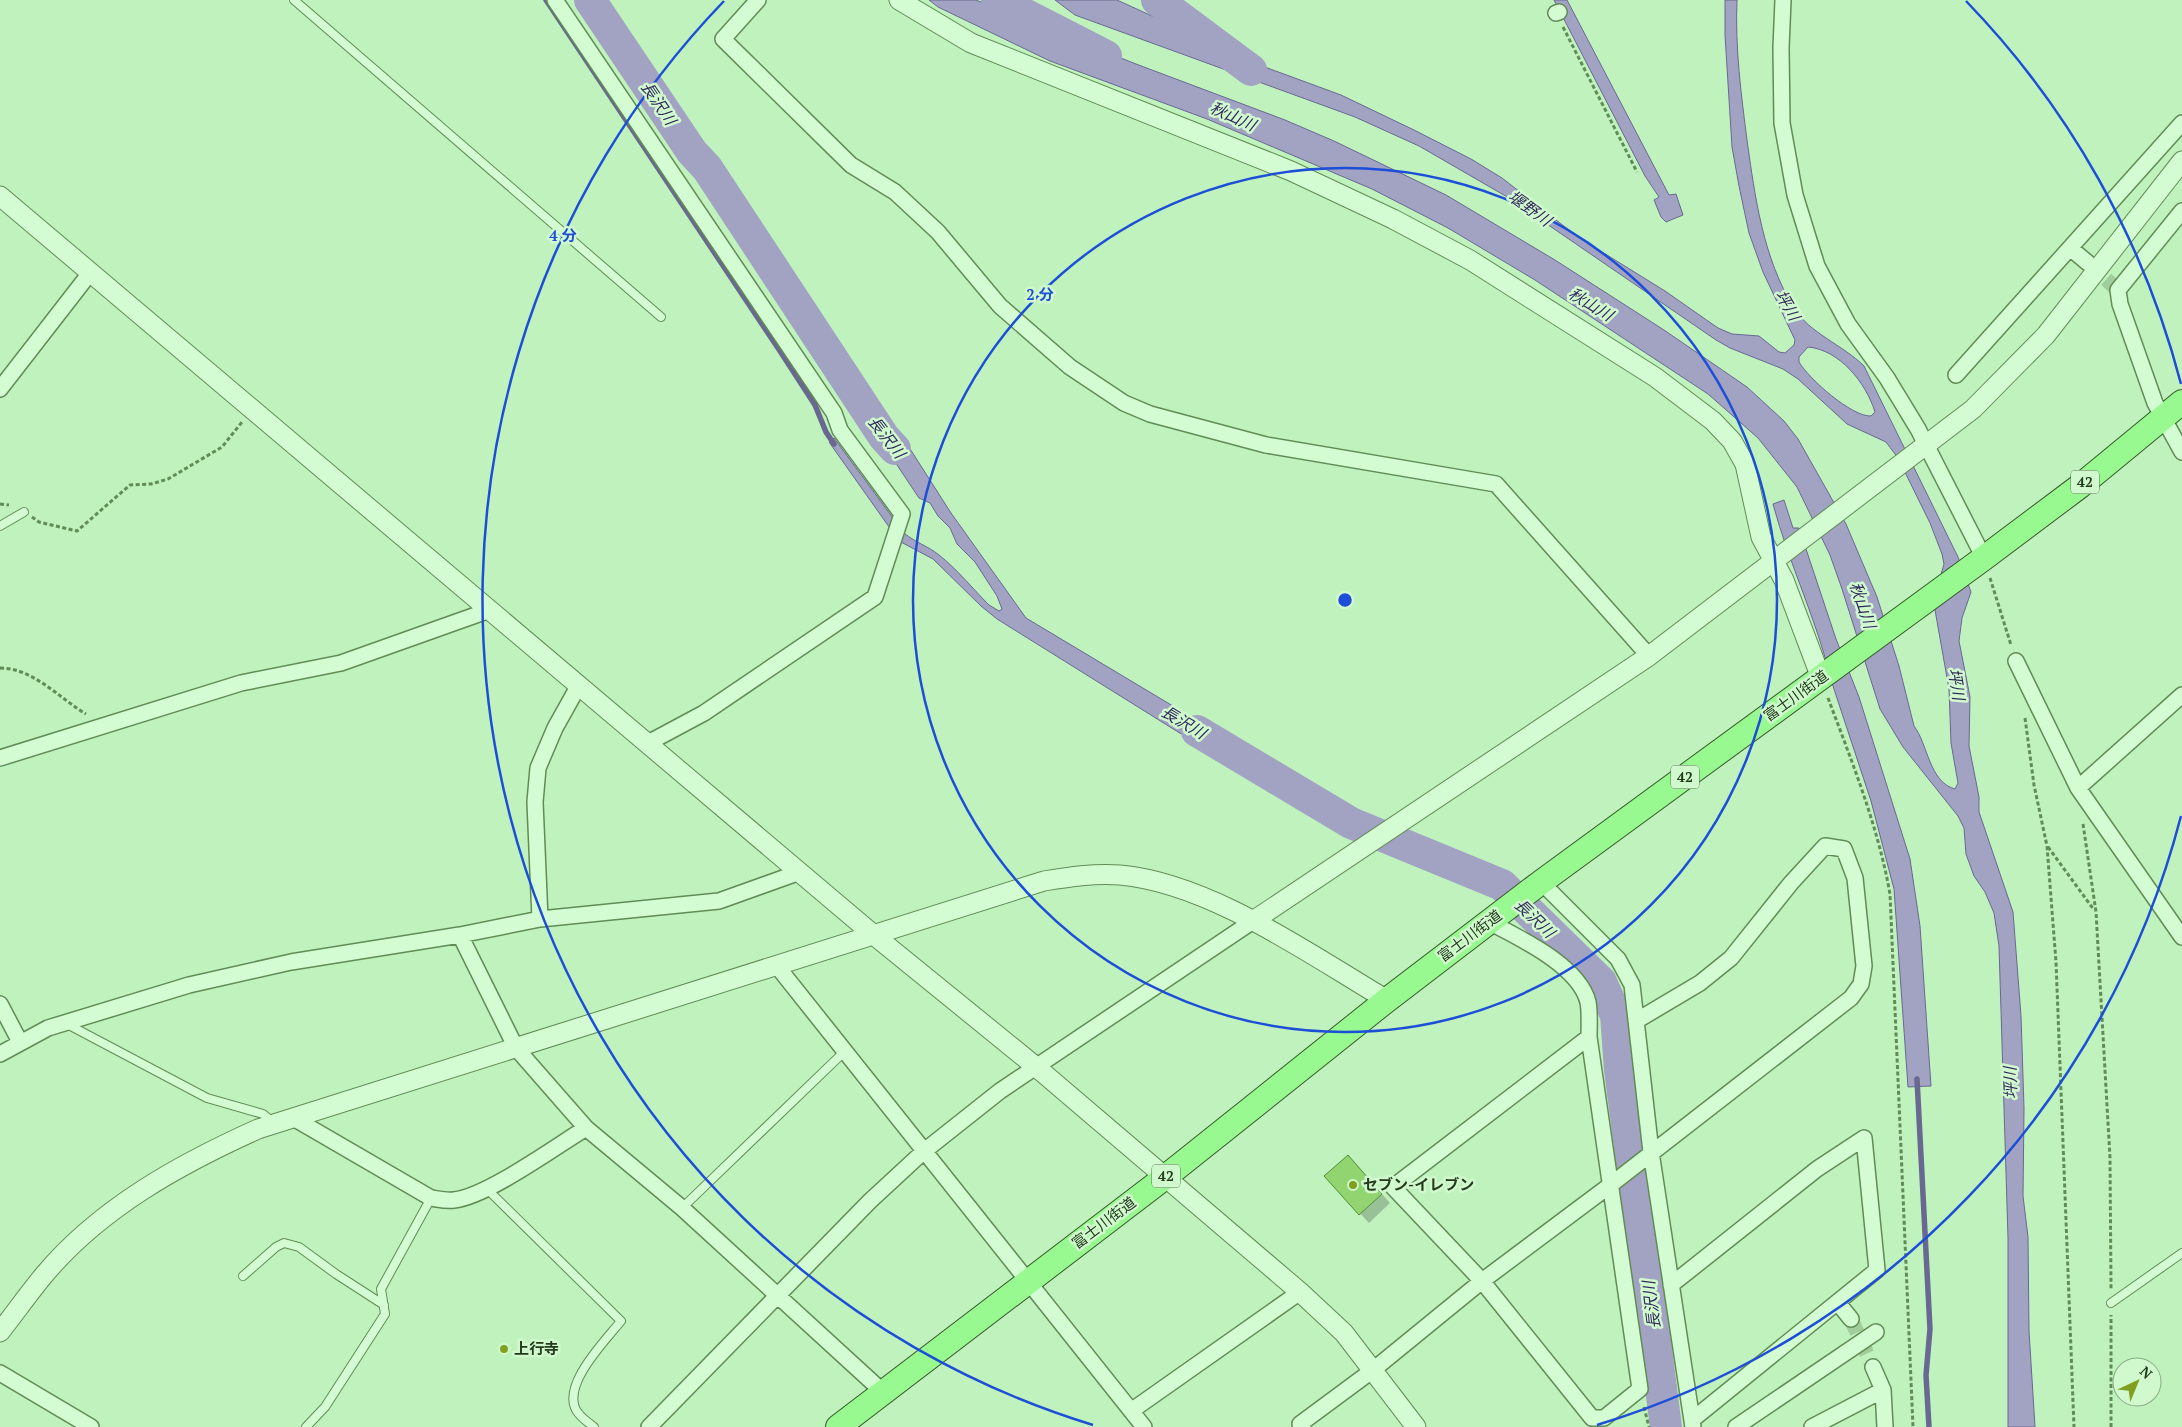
<svg xmlns="http://www.w3.org/2000/svg" width="2182" height="1427" viewBox="0 0 2182 1427" font-family="'PT Serif','Noto Sans JP',serif">
<style>
.water{fill:#a2a3c3;stroke:#686891;fill-rule:evenodd}
.shadow{fill:#0003}
.lines{fill:none;stroke-linecap:round;stroke-linejoin:round}
.stream{stroke:#686891;stroke-width:5.5}
.river{stroke:#a2a3c3;stroke-width:32}
.building{fill:#91d470;stroke:#568d38}
.minor-tunnel{stroke:#a1cd9d;stroke-width:15;stroke-dasharray:15 8;stroke-linecap:butt}
.service-casing{stroke:#618c55;stroke-width:10}
.minor-casing{stroke:#618c55;stroke-width:18}
.tertiary-casing{stroke:#618c55;stroke-width:21}
.primary-casing{stroke:#37592a;stroke-width:26}
.path{stroke:#618c55;stroke-width:3;stroke-dasharray:4 2.5;stroke-linecap:butt}
.service{stroke:#d4fcd2;stroke-width:8}
.minor{stroke:#d4fcd2;stroke-width:15}
.tertiary{stroke:#d4fcd2;stroke-width:19}
.primary{stroke:#98f991;stroke-width:24}
.ring{fill:none;stroke:#1d4ed8;stroke-width:2.5}
.poi-dot{fill:#81a01f;stroke:#d0f9ce;stroke-width:2}
.labels{text-anchor:middle;stroke-width:5;stroke-linejoin:round;paint-order:stroke}
.shield{fill:#d0f9ce;stroke:#577351;stroke-width:1}
.shield-label{font-size:14px;font-weight:bold;fill:#233a1b}
.street-label{font-size:15px;fill:#233a1b;stroke:#d0f9ce}
.poi-label{font-size:15px;font-weight:bold;fill:#233a1b;stroke:#d0f9ce;text-anchor:start}
.water-label{font-size:16px;font-style:italic;fill:#32295b;stroke:#d0f9ce}
.centre{fill:#1d4ed8;stroke:#d0f9ce;stroke-width:2.5}
.ring-label{font-size:15px;text-anchor:middle;font-weight:bold;fill:#1d4ed8;stroke:#d0f9ce;stroke-width:5;stroke-linejoin:round;paint-order:stroke}
</style>
<rect width="100%" height="100%" fill="#c0f2be"/>
<path class="water" d="M929,0h47l160,64 149,56 49,21 112,54 109,65 109,70 83,57 37,34 14,18 48,85 31,73 22,69 15,60c14,18 15,56 41,63l3,-6 -7,-40 -2,-54 -14,-79 3,-25 6,-21 -2,-10 -12,-31 -32,-65 -12,-16 -39,-18 -49,-45 -15,-10 -53,-21 -14,-8 -207,-142 -90,-52 -64,-29 -280,-102 -20,-15h62l145,66 79,29 73,35 57,29 31,19 76,59 87,54 53,37 14,6 27,2 20,16 6,1 9,-8 1,-5 -32,-68 -14,-39 -10,-47 -7,-39 -7,-112v-35h12c-2,48 4,93 10,140 8,57 16,118 47,168 15,25 49,37 70,58l94,191 13,35 -9,26 -3,23 11,56 -1,49 10,51v15l34,100 8,104 3,92 -1,88 5,41 1,94 6,96h-27v-189l-9,-292 -5,-33 -9,-21 -11,-16 -8,-22 -2,-26 -6,-12 -55,-69 -23,-38 -38,-120 -12,-34 -33,-68 -39,-49 -50,-44 -173,-114 -87,-52 -76,-39 -165,-70 -157,-58 -112,-54zM1808,347c32,3 58,36 67,65l-4,4c-19,1 -62,-37 -72,-54v-5z
M1554,0h13l102,195 7,-1 7,21 -17,7 -5,-5 -7,-17 5,-3 -14,-21z
M874,411l23,28 8,2 46,72 75,105 212,127 -7,20 -234,-146 -16,-13 -48,-47 -34,-18 -70,-99 5,-4 70,95c12,10 24,13 35,22 18,14 34,34 50,50l10,6 3,-2 -5,-13 -22,-34 -18,-18 -7,-16 -12,-12 -8,-13 -11,-5 -54,-81z
M1784,500l9,28h6l37,111 23,58 51,162 10,67 11,160 -23,1 -14,-198 -23,-88 -40,-121c-14,-60 -42,-116 -58,-176z"/>
<path class="shadow" d="M1357,1166l33,37 -21,20 -44,-47z"/>
<g class="lines">
<path class="stream" d="M546,0l234,351 35,54 11,27 8,12
M1917,1079l13,250 -4,46 3,52"/>
<path class="river" d="M590,0l102,152 15,16 177,269 11,12
M997,0l109,56
M1157,0l94,70
M1197,731l154,92 151,62 99,97 15,33 4,55 46,357"/>
</g>
<path class="building" d="M1348,1155l34,39 -23,21 -35,-39z"/>
<g class="lines">
<path class="minor-tunnel" d="M2089,264l29,26
M1851,1319l22,48"/>
<g class="service-casing">
<path id="service" d="M294,0l367,317
M0,526l24,-14
M67,1024l140,74 56,16 11,9
M487,1189l134,132c-16,20 -64,68 -42,93 4,5 10,9 15,13
M682,1208l162,-156
M243,1276l33,-29 8,-4 15,4 37,27 48,31
M2111,1303l71,-50
M306,1427l19,-20 60,-93 -4,-25 50,-91"/>
</g>
<g class="minor-casing">
<path id="minor" d="M555,0l279,413 6,17 62,84 -27,83 -171,116 -56,30
M758,0l-35,39 128,126 44,27 43,40 62,74 70,61 54,36 26,11 116,31 230,39 153,172
M1783,0l-2,48 1,75 13,72 22,71 31,58 39,54 31,51 66,129
M1556,13l3,-1
M2182,211l-64,79 2,14 35,99 27,49
M2070,248l18,15
M1956,375l226,-252
M0,389l90,-116
M2016,661l62,127 104,149
M0,758l241,-75 100,-20 149,-53
M2078,788l104,-93
M1541,882l77,77 14,26 19,167 42,275
M540,919l-5,-117 3,-34 17,-40 24,-43
M1489,922c31,16 90,44 99,80 2,11 1,24 1,35l51,352 -36,29h-12l-110,-137 -89,-94 196,-150
M460,935l56,113 70,80 96,80 201,184
M777,966l367,461
M0,1004l20,38
M0,1054l48,-26 141,-43 102,-23 169,-27 80,-16 179,-18 81,-29
M295,1119l136,79c7,1 15,3 23,2 32,-3 101,-53 132,-72
M1671,1285l146,-116 47,-31 13,132 -185,150
M1838,1303l13,16
M1873,1367l10,23 2,37
M0,1373l91,54
M1131,1411l169,-119
M649,1427l221,-226 53,-49 77,-61 253,-170
M1303,1427l-3,-3 73,-54 109,-89 131,-98 238,-185 10,-14 3,-18 -9,-88 -11,-29 -19,-3 -34,37 -60,75 -31,25 -64,38
M1736,1427l140,-95
M1812,1427l71,-37"/>
</g>
<g class="tertiary-casing">
<path id="tertiary" d="M899,0l72,43 320,128 102,48 77,41 185,117 58,44 19,20 13,23 16,73 23,43 37,98
M0,196l875,740 160,130 265,226 44,41 72,94
M1253,921l396,-265 324,-247 73,-74 136,-174
M0,1332c15,-19 29,-39 44,-57 56,-67 136,-111 214,-146l786,-248c25,-4 50,-8 76,-6 90,8 189,79 267,125"/>
</g>
<g class="primary-casing">
<path id="primary" d="M838,1427l326,-249 223,-178 153,-117 444,-325 96,-72 102,-84"/>
</g>
<path class="path" d="M1563,27l74,145
M0,504l9,1
M32,517l7,5 38,9 53,-46 21,-1 17,-5 54,-32 20,-25
M1990,578l21,67
M0,668c33,0 59,30 86,46
M1828,698c24,64 50,128 62,196l23,533
M2025,718l9,67 13,61 9,116 18,465
M2083,824l13,88 14,246 1,131
M2048,847l46,63
M1644,1407l5,20
M2111,1427v-112"/>
<use href="#service" class="service"/>
<use href="#minor" class="minor"/>
<use href="#tertiary" class="tertiary"/>
<use href="#primary" class="primary"/>
</g>
<g class="ring">
<circle cx="1345" cy="600" r="432"/>
<path d="M2181 816A863 863 0 0 1 1597 1425M1093 1425A863 863 0 0 1 724 1M1966 1A863 863 0 0 1 2181 384"/>
</g>
<g class="poi-dot">
<circle cx="1353" cy="1185" r="5"/>
<circle cx="504" cy="1349" r="5"/>
</g>
<g class="labels">
<g class="shield">
<rect x="2071" y="470.5" width="28" height="23" rx="4"/>
<rect x="1671" y="765.5" width="28" height="23" rx="4"/>
<rect x="1152" y="1164.5" width="28" height="23" rx="4"/>
</g>
<g class="shield-label">
<text x="2085" y="487">42</text>
<text x="1685" y="782">42</text>
<text x="1166" y="1181">42</text>
</g>
<g class="street-label">
<text transform="translate(1796 696) rotate(-36)" y="5">富士川街道</text>
<text transform="translate(1470 936) rotate(-37)" y="5">富士川街道</text>
<text transform="translate(1104 1223) rotate(-37)" y="5">富士川街道</text>
</g>
<g class="poi-label">
<text x="1363" y="1190">セブン-イレブン</text>
<text x="514" y="1354">上行寺</text>
</g>
<g class="water-label">
<text transform="translate(659 103) rotate(56)" y="6">長沢川</text>
<text transform="translate(1233 116) rotate(24)" y="6">秋山川</text>
<text transform="translate(1530 208) rotate(36)" y="6">堰野川</text>
<text transform="translate(1591 304) rotate(31)" y="6">秋山川</text>
<text transform="translate(1788 305) rotate(60)" y="6">坪川</text>
<text transform="translate(887 437) rotate(52)" y="6">長沢川</text>
<text transform="translate(1863 605) rotate(71)" y="6">秋山川</text>
<text transform="translate(1957 684) rotate(81)" y="6">坪川</text>
<text transform="translate(1184 722) rotate(31)" y="6">長沢川</text>
<text transform="translate(1535 918) rotate(44)" y="6">長沢川</text>
<text transform="translate(2010 1083) rotate(-92)" y="6">坪川</text>
<text transform="translate(1651 1305) rotate(-97)" y="6">長沢川</text>
</g>
</g>
<circle cx="1345" cy="600" r="8" class="centre"/>
<g class="ring-label">
<text x="563" y="241">4 分</text>
<text x="1040" y="300">2 分</text>
</g>
<g transform="translate(2137 1382) rotate(44)"><circle r="24" fill="#d0f9ce" stroke="#8bad86"/>
<path d="M0-4L9 19L0 12L-9 19Z" fill="#81a01f"/>
<text y="-8" font-size="14" font-weight="bold" text-anchor="middle" fill="#233a1b">N</text>
</g>
</svg>
